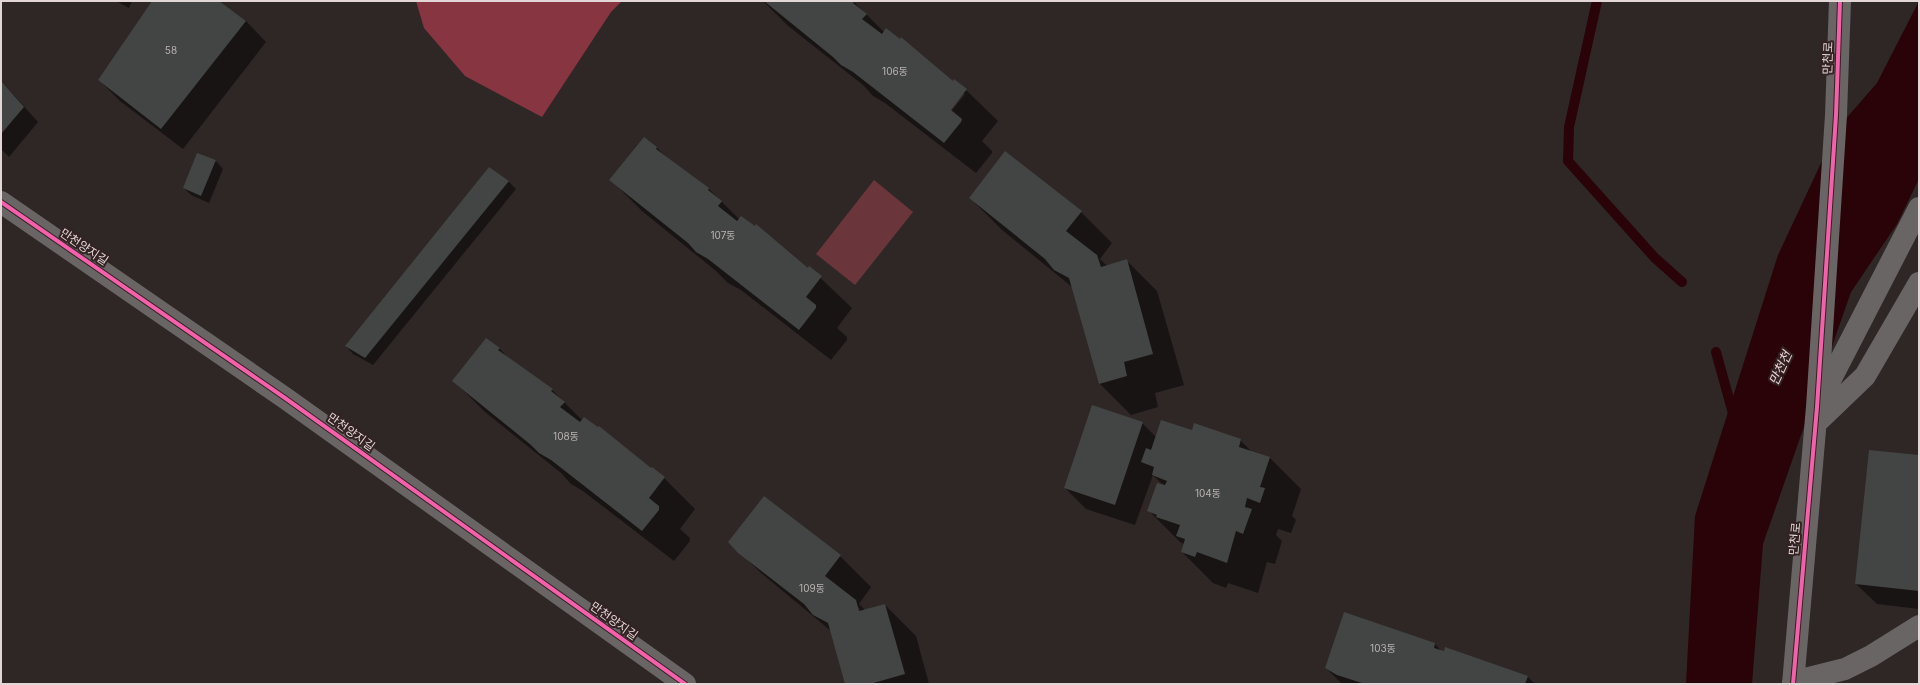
<svg xmlns="http://www.w3.org/2000/svg" width="1920" height="685" viewBox="0 0 1920 685" font-family="Inter,'Noto Sans KR',sans-serif">
<style>
.green{fill:#6a363b}
.forest{fill:#873540}
.water{fill:#290308}
.shadow{fill:#0007;fill-rule:evenodd}
.lines{fill:none;stroke-linecap:round;stroke-linejoin:round}
.stream{stroke:#290308;stroke-width:10}
.building{fill:#424544}
.minor{stroke:#696565;stroke-width:22}
.cycleway-casing{stroke:#332223;stroke-width:6}
.cycleway{stroke:#f560ab;stroke-width:4}
.labels{text-anchor:middle;stroke-width:4;stroke-linejoin:round;paint-order:stroke}
.number-label{font-size:10px;fill:#bab2b2}
.street-label{font-size:12px;fill:#e2d6d6;stroke:#332223}
.water-label{font-size:13px;font-style:italic;fill:#efd3d4;stroke:#332223}
</style>
<rect width="100%" height="100%" fill="#2f2626"/>
<path class="green" d="M874,180l39,32 -58,73 -39,-31z"/>
<path class="forest" d="M416,1h206l-11,11 -69,105 -77,-41 -41,-48z"/>
<path class="water" d="M1919,1v178l-22,45 -46,68 -88,252 -11,140h-66l9,-168 83,-261 59,-126 40,-46z"/>
<path class="shadow" d="M116,1h16l-3,7z
M153,1h65l28,20 20,21 -83,107 -63,-48 -21,-21z
M763,1h90l31,31 16,9 53,41 1,-2 12,10 32,31 -16,20 10,10v2l-16,20 -91,-70 -12,-7 -10,-11 -76,-60zM963,94h2l-16,20 -2,-1z
M1,81l37,41 -29,35 -8,-8z
M656,147l10,10 43,32 30,30 69,50 1,-2 43,41 -15,20 10,9v3l-16,20 -90,-70 -13,-7 -12,-12 -74,-60 -31,-31z
M198,154l18,7 7,8 -14,34 -18,-8 -7,-7z
M508,181l8,8 -143,176 -20,-11 -7,-8z
M970,198l111,14 31,31 -12,16 7,7 19,-6 31,31 27,94 -29,8 3,14 -27,8 -31,-31 -28,-97 -71,-58z
M499,348l11,12 42,30 30,30 82,58 31,31 -15,20 10,9v3l-16,20 -91,-70 -12,-7 -10,-11 -76,-61 -31,-31z
M1142,423l14,14 36,-5 48,8 12,12 18,6 31,31 -9,27 4,4 -5,13 -13,-4 -2,6 6,6 -7,23 -8,-2 -9,31 -30,-10 -2,5 -13,-5 -31,-31 2,-8 -4,-2 -31,-31 15,-25 -11,-11 -18,50 -49,-16 -21,-21z
M1919,456v153l-42,-5 -21,-20z
M729,542l111,14 31,31 -12,17 6,6 20,-5 31,31 13,48h-83l-15,-53 -70,-58zM856,605l3,3 2,8h-1z
M1344,613l91,31 7,8 85,24 8,8h-193l-16,-16z"/>
<g class="lines">
<path class="stream" d="M1597,1l-28,126 -1,34 87,97 27,24
M1716,352l18,65"/>
</g>
<path class="building" d="M152,1h67l27,20 -85,108 -63,-49z
M764,1h91l-2,2 14,11 -5,5 20,15 4,-6 14,11 1,-2 52,44 1,-2 13,10 -16,21 11,9 -1,3 -17,21 -91,-71 -12,-7 -8,-8z
M1,81l23,26 -23,27z
M644,137l13,10 -1,2 53,39 -1,2 14,11 -4,5 19,15 4,-5 14,10 1,-2 52,44 1,-2 13,10 -16,21 10,8v3l-17,22 -91,-71 -12,-7 -8,-9 -79,-63z
M1005,151l77,60 -16,20 31,24 4,12 26,-8 26,95 -29,8 3,14 -28,8 -30,-106 -15,-8 -9,-11 -76,-61z
M197,153l19,7 -15,36 -18,-8z
M489,167l20,14 -144,177 -20,-12z
M486,338l14,10 -2,2 55,39 -2,2 14,11 -5,5 20,15 4,-5 14,10 1,-1 52,42 1,-1 13,10 -16,21 10,8v4l-17,21 -91,-71 -12,-7 -8,-8 -79,-64z
M1092,405l51,17 -28,83 -51,-17z
M1161,420l31,10 2,-7 47,16 -2,8 31,10 -10,30 5,1 -5,15 -13,-5 -2,9 7,2 -9,25 -7,-3 -9,32 -30,-11 -2,5 -14,-5 4,-13 -9,-3 4,-11 -24,-8 1,-2 -10,-4 10,-28 8,2 2,-4 -15,-6 2,-8 -13,-5 5,-14 5,2z
M1869,450l50,5v136l-64,-7z
M764,496l77,59 -16,21 31,24 3,11 26,-7 20,70 -35,10h-25l-17,-61 -15,-8 -9,-11 -66,-51 -10,-11z
M1344,612l91,31 -1,5 10,3 1,-4 83,29 -3,8h-160l-28,-9 -12,-7z"/>
<g class="lines">
<path class="minor" d="M1,202l284,196 400,286
M1820,400l99,-192
M1816,423l49,-47 54,-93
M1793,682l52,-13 26,-13 48,-30
M1793,684l24,-277 19,-292 4,-114"/>
<g class="cycleway-casing">
<path id="cycleway" d="M1,202l284,196 400,286
M1793,684l24,-277 19,-292 4,-114"/>
</g>
<use href="#cycleway" class="cycleway"/>
</g>
<g class="labels">
<g class="number-label">
<text x="171" y="54">58</text>
<text x="895" y="75">106동</text>
<text x="723" y="239">107동</text>
<text x="566" y="440">108동</text>
<text x="1208" y="497">104동</text>
<text x="812" y="592">109동</text>
<text x="1383" y="652">103동</text>
</g>
<g class="street-label">
<text transform="translate(1828 58) rotate(-88)" y="4">만천로</text>
<text transform="translate(84 247) rotate(34)" y="4">만천양지길</text>
<text transform="translate(351 432) rotate(36)" y="4">만천양지길</text>
<text transform="translate(1795 539) rotate(-85)" y="4">만천로</text>
<text transform="translate(614 621) rotate(36)" y="4">만천양지길</text>
</g>
<g class="water-label">
<text transform="translate(1780 368) rotate(-65)" y="5">만천천</text>
</g>
</g>
<rect width="1920" height="685" fill="none" stroke="#e2d6d6" stroke-width="4"/>
</svg>
